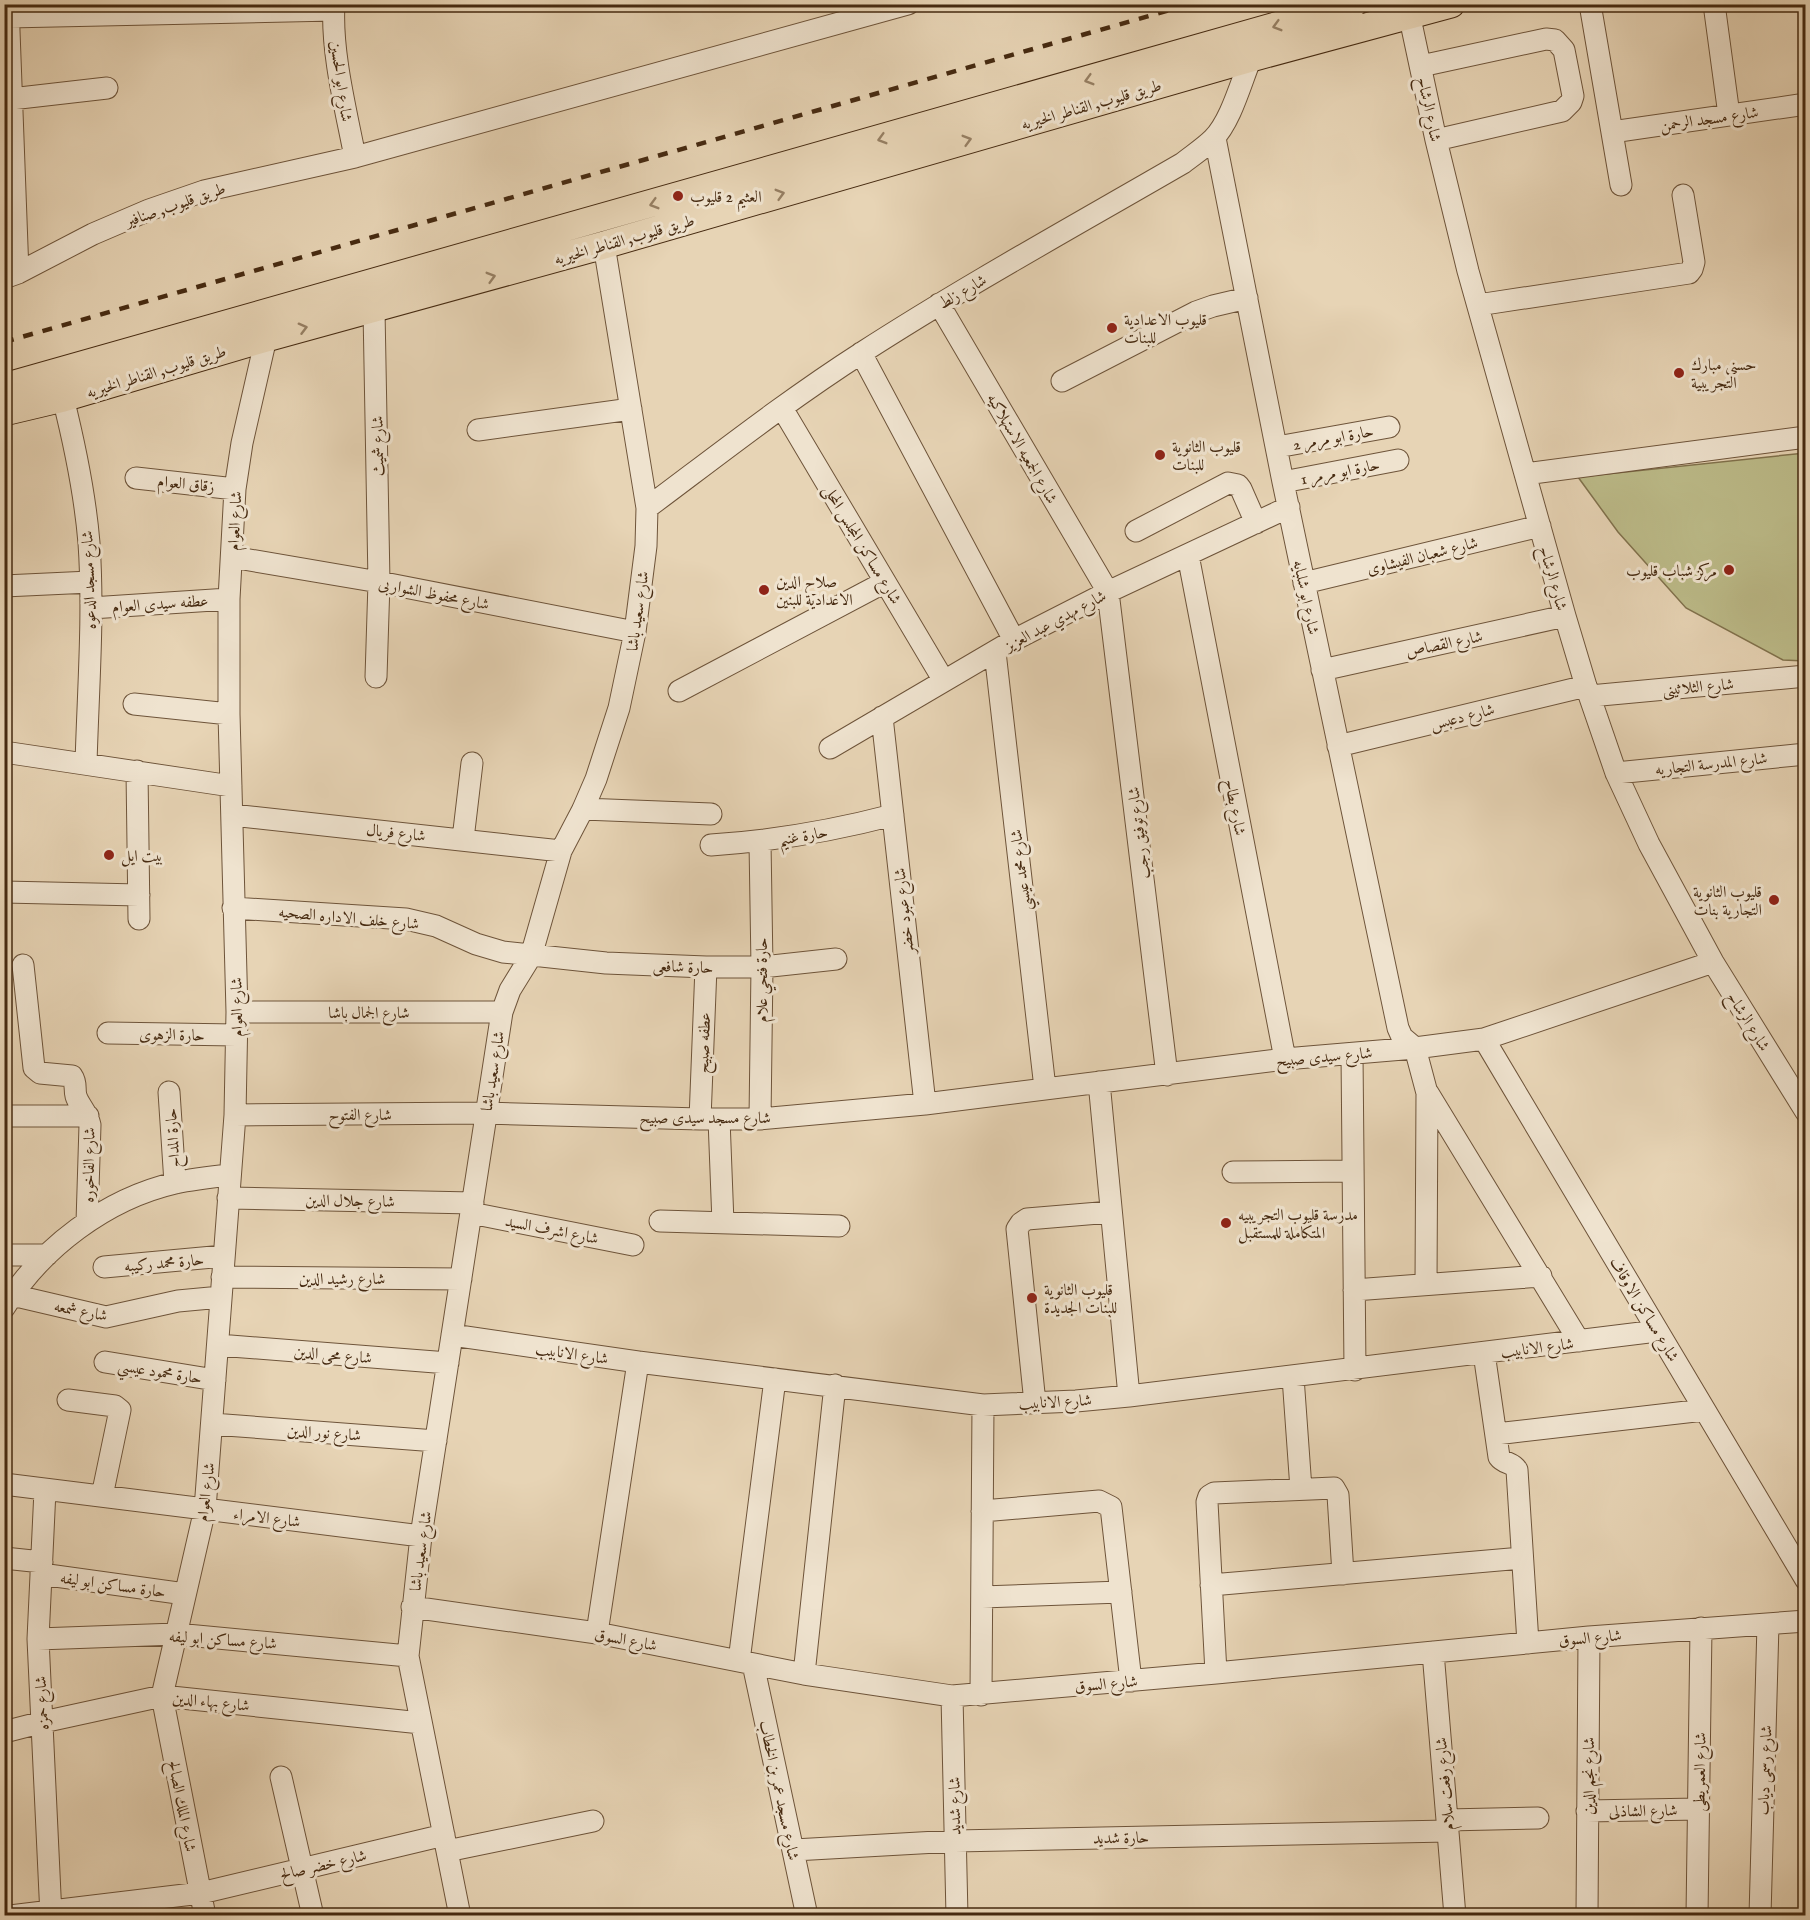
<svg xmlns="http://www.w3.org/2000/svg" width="1810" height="1920" viewBox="0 0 1810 1920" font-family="'IM FELL English',Amiri,serif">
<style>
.green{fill:#bcbb89;stroke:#81724d;stroke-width:1.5}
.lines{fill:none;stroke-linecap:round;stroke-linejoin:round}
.minor-casing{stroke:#6e543a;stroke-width:23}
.major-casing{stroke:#462a11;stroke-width:29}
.minor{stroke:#efe3cf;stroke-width:21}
.major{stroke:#e7d4b5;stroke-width:27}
.rail{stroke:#462a11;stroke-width:4.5;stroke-dasharray:10 10;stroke-linecap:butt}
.oneway{stroke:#967f63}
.poi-dot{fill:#8f2418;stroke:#efe3cf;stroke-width:2}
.labels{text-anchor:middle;stroke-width:6;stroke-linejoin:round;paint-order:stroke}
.street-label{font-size:16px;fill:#462a11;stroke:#efe3cf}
.poi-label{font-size:16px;fill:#462a11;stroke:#efe3cf;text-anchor:start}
</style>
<rect width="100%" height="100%" fill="#e7d4b5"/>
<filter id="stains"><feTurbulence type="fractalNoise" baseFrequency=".00333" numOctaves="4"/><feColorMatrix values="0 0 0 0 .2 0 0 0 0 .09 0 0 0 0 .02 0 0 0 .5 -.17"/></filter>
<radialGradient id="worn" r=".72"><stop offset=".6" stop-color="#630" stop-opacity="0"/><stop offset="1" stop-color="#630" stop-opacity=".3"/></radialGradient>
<path class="green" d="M1805,453v208l-22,-1 -97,-52 -68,-76 -40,-55z"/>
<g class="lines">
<g class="minor-casing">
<path id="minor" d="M8,4l10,269
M334,4c-3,48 12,106 21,153
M1407,4l29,136 32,131 97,345 21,70 30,87 33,71 64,118 93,150
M1590,4l31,181
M1714,4l15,111
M8,17l326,-7
M1421,66l125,-27 9,1 9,10 9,46 -2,6 -9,9 -126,29
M11,99l96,-11
M1612,132l194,-28
M1215,138l68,344 115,546 4,9 13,11 12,45 -1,191
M4,278l14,-5 75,-39 56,-24 55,-19 151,-34 553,-153
M939,304l169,288 59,483
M1478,305l211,-32 3,-4 2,-7 -11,-67
M374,310l5,272 -3,95
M861,353l153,287
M1062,381l134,-69 17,-6 34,-8
M63,398c12,48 22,96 26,145 5,73 -1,148 -3,221
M782,408l162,273
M478,430l153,-21
M1277,447l112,-20
M1525,474l281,-37
M136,478l99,11
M1283,482l115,-22
M647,508c71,-53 141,-108 216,-156 104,-67 213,-127 320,-189 10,-8 21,-15 30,-24 18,-18 28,-57 38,-81
M1136,531l92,-48 10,2 3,4 15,34
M1188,555l97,504
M232,557l147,25 256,50
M1304,583l236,-57
M4,586l86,-4
M91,608l138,-9
M995,652l50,436
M1322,670l243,-54
M679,691l206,-109
M1590,696l216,-20
M134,704l95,10
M882,717l43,387
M1338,746l248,-60
M830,748l184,-108 94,-48 181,-85
M4,752l227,34
M137,771l2,148
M1616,773l190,-19
M583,809l128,5
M232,815l329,36
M463,839l9,-76
M760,842l2,125 -2,152
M711,845c62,-4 121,-14 182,-30
M4,892l135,3
M233,908l173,11 30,7 40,18 27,8 103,11 100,4h56l74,-8
M23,965l11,103 6,5 32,3c5,7 2,13 4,20 3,10 11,15 14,29l-3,97
M237,1012h265
M108,1033l128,2
M1484,1039l322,541
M1352,1054l3,316
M1099,1082l30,314
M169,1092l6,91
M1428,1093l151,248
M235,1115l250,-2 215,6h60l165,-15 360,-45 130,-11 69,-9 229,-77
M4,1116h84
M700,1119l6,-152
M719,1119l4,104
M1233,1172l120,-1
M228,1198l245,5
M471,1213l162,32
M660,1221l179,5
M4,1255h43
M104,1267l120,-11
M222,1277l239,2
M1354,1290l187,-14
M12,1295l94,22 72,-16 43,-4
M4,1308c37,-60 102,-109 171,-125 18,-4 36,-6 54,-8
M452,1335l186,27 345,43 93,-4 53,-5 528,-65
M218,1345l230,18
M1484,1353l15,104c5,7 14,5 18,13l11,173
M105,1362l110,18
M1293,1377l8,112
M68,1400l47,6 5,4 -18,86
M1035,1403l-18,-174 4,-6 6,-4 84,-7
M212,1424l224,17
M1496,1434l208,-24
M4,1484l417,52
M45,1490l-7,149 13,277
M982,1511l117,-10 12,6 20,174
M4,1558l38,4
M41,1574l144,20
M1211,1585l311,-27
M982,1597l139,-5
M412,1607l185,26 207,41 148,22 264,-23 373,-36 217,-16
M597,1633l41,-271
M38,1639l138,-5 232,22
M1433,1652l22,264
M739,1661l36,-282
M753,1664l54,252
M1216,1673l-9,-171 2,-6 5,-3 120,-5 4,7 5,79
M804,1674l31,-289
M981,1695l2,-290
M952,1696l5,220
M4,1732l39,-10 119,-26 259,27
M281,1777l32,139
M1587,1811l111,-2
M1447,1820l91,-2
M794,1850l161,-9 493,-10
M447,1851l146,-30
M10,1916l191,-23 243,-58
M205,1916l-43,-220 43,-187 30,-394 2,-103 -8,-298v-115l6,-110 7,-46 24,-105 -1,-14
M460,1916l-52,-260 13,-120 81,-524 8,-22 21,-34 30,-105 22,-42 13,-30 23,-71 16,-76 11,-86 1,-38 -43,-263
M1587,1916l2,-279
M1697,1916l4,-288
M1760,1916l8,-292"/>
</g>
<g class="major-casing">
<path id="major" d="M4,387l1349,-383
M4,412l59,-14 203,-60 338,-93 647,-187 200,-54"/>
</g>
<use href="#minor" class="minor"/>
<use href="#major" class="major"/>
<path class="rail" d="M4,342l1187,-338"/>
</g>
<defs><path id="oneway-chevron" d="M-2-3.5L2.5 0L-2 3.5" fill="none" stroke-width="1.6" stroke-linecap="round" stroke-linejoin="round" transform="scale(1.5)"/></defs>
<g class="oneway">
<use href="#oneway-chevron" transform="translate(1277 26) rotate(164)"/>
<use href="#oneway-chevron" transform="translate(1089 80) rotate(164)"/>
<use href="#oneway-chevron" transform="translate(882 139) rotate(164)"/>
<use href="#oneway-chevron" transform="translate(967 140) rotate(-16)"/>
<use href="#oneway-chevron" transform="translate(780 194) rotate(-16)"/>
<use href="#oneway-chevron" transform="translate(654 204) rotate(164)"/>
<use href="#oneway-chevron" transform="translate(491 277) rotate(-16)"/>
<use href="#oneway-chevron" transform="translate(303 328) rotate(-15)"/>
</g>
<g class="poi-dot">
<circle cx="678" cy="196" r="6"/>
<circle cx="1112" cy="328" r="6"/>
<circle cx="1679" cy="373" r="6"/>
<circle cx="1160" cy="455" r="6"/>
<circle cx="1729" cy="570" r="6"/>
<circle cx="764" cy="590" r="6"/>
<circle cx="109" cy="855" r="6"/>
<circle cx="1774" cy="900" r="6"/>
<circle cx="1226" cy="1223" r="6"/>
<circle cx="1032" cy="1298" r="6"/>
</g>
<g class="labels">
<g class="street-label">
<text transform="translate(342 81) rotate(82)" y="6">شارع ابو الحسين</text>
<text transform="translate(1091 104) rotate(-16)" y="6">طريق قليوب, القناطر الخيريه</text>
<text transform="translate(1430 109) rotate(78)" y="6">شارع الرشاح</text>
<text transform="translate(1709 118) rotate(-8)" y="6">شارع مسجد الرحمن</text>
<text transform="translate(175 204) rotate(-19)" y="6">طريق قليوب, صنافير</text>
<text transform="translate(624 239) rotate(-16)" y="6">طريق قليوب, القناطر الخيريه</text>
<text transform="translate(962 291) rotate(-30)" y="6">شارع زلط</text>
<text transform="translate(156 371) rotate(-17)" y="6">طريق قليوب, القناطر الخيريه</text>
<text transform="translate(1333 437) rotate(-10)" y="6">حارة ابو مرمر 2</text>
<text transform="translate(377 446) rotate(-91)" y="6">شارع شميث</text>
<text transform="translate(1023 448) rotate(60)" y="6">شارع الجمعيه الاستهلاكيه</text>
<text transform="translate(1340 471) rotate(-11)" y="6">حارة ابو مرمر 1</text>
<text transform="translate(186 483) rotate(6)" y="6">زقاق العوام</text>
<text transform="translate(234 521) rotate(-87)" y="6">شارع العوام</text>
<text transform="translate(863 544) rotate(59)" y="6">شارع مساكن المجلس المحلى</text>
<text transform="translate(1422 555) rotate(-14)" y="6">شارع شعبان الفيشاوى</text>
<text transform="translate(1554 578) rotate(74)" y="6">شارع الرشاح</text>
<text transform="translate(88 580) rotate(-92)" y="6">شارع مسجد الدعوه</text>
<text transform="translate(434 593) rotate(11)" y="6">شارع محفوظ الشواربى</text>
<text transform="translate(1307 597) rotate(78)" y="6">شارع ابو شلبايه</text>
<text transform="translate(160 603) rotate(-4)" y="6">عطفه سيدى العوام</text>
<text transform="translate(637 611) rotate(-82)" y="6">شارع سعيد باشا</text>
<text transform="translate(1055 620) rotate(-28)" y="6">شارع مهدي عبد العزيز</text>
<text transform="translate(1444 643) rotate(-12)" y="6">شارع القصاص</text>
<text transform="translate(1698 686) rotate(-5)" y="6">شارع الثلاثينى</text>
<text transform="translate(1462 716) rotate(-14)" y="6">شارع دعبس</text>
<text transform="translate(1711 763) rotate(-6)" y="6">شارع المدرسة التجاريه</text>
<text transform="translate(1236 807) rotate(79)" y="6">شارع بطاح</text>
<text transform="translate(396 832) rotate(6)" y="6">شارع فريال</text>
<text transform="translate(1138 833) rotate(-97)" y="6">شارع توفيق رجب</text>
<text transform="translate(803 835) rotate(-10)" y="6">حارة غنيم</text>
<text transform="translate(1020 870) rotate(-97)" y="6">شارع محمد عيسي</text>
<text transform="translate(903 911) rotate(-96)" y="6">شارع عبود خضر</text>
<text transform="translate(349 917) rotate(5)" y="6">شارع خلف الاداره الصحيه</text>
<text transform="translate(683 966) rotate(2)" y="6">حارة شافعى</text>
<text transform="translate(761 980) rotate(-90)" y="6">حارة فتحي علام</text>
<text transform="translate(236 1007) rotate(-91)" y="6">شارع العوام</text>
<text x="369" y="1018">شارع الجمال باشا</text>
<text transform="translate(1749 1021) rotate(58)" y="6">شارع الرشاح</text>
<text transform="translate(172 1034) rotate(1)" y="6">حارة الزهوى</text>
<text transform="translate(703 1043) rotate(-88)" y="6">عطفه صبيح</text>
<text transform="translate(1324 1056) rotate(-5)" y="6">شارع سيدى صبيح</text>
<text transform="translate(492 1071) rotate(-81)" y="6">شارع سعيد باشا</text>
<text x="360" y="1120">شارع الفتوح</text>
<text x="705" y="1123">شارع مسجد سيدى صبيح</text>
<text transform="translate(172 1138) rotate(-94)" y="6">حارة المداح</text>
<text transform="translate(88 1165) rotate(-89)" y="6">شارع الفاخوره</text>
<text transform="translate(350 1200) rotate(1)" y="6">شارع جلال الدين</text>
<text transform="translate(552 1229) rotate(11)" y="6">شارع اشرف السيد</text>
<text transform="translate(164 1262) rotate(-5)" y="6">حارة محمد ركيبه</text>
<text x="342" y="1284">شارع رشيد الدين</text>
<text transform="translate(1645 1309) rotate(59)" y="6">شارع مساكن الاوقاف</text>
<text transform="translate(81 1310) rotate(11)" y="6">شارع شمعه</text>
<text transform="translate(1537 1347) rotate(-7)" y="6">شارع الانابيب</text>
<text transform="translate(572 1353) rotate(8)" y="6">شارع الانابيب</text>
<text transform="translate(333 1354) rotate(5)" y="6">شارع محى الدين</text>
<text transform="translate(160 1371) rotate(9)" y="6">حارة محمود عيسي</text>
<text transform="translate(1055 1401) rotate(-3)" y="6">شارع الانابيب</text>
<text transform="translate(324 1432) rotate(4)" y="6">شارع نور الدين</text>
<text transform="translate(205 1492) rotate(-83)" y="6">شارع العوام</text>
<text transform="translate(267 1517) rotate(7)" y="6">شارع الامراء</text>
<text transform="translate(420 1551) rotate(-82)" y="6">شارع سعيد باشا</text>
<text transform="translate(113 1584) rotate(8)" y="6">حارة مساكن ابو ليفه</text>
<text transform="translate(1590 1637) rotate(-5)" y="6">شارع السوق</text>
<text transform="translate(223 1639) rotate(4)" y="6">شارع مساكن ابو ليفه</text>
<text transform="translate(626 1639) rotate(11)" y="6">شارع السوق</text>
<text transform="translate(1106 1683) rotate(-5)" y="6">شارع السوق</text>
<text transform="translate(211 1701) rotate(6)" y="6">شارع بهاء الدين</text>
<text transform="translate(41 1703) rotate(-93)" y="6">شارع حمزه</text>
<text transform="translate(1764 1770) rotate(-88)" y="6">شارع رسمى دياب</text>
<text transform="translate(1699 1772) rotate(-89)" y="6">شارع العمريطى</text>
<text transform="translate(1588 1776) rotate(-90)" y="6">شارع نجم الدين</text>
<text transform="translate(1444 1784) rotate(-95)" y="6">شارع رفعت سلام</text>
<text transform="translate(780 1790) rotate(78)" y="6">شارع مسجد عمر بن الخطاب</text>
<text transform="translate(183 1806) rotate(79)" y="6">شارع الملك الصالح</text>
<text transform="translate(954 1806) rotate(-91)" y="6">شارع شديد</text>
<text transform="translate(1643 1810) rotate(-1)" y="6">شارع الشاذلى</text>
<text transform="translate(1121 1837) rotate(-1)" y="6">حارة شديد</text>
<text transform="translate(323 1864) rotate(-13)" y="6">شارع خضر صالح</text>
</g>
<g class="poi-label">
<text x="690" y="202">العثيم 2 قليوب</text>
<text x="1124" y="325">قليوب الاعدادية<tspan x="1124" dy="18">للبنات</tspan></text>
<text x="1691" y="370">حسني مبارك<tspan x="1691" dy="18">التجريبية</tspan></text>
<text x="1172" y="452">قليوب الثانوية<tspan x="1172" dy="18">للبنات</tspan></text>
<text x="1717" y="576" text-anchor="end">مركز شباب قليوب</text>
<text x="776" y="587">صلاح الدين<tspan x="776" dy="18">الاعدادية للبنين</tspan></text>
<text x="121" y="861">بيت ايل</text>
<text x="1762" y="897" text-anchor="end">قليوب الثانوية<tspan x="1762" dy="18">التجارية بنات</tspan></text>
<text x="1238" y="1220">مدرسة قليوب التجريبيه<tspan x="1238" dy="18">المتكاملة للمستقبل</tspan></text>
<text x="1044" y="1295">قليوب الثانوية<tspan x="1044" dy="18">للبنات الجديدة</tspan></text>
</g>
</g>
<rect width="1810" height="1920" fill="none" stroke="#e7d4b5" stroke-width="24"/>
<rect x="6" y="6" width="1798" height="1908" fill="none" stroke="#462a11" stroke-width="3"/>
<rect x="12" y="12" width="1786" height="1896" fill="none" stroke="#462a11" stroke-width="1.5"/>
<rect width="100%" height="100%" filter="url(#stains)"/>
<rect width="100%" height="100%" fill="url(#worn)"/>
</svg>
